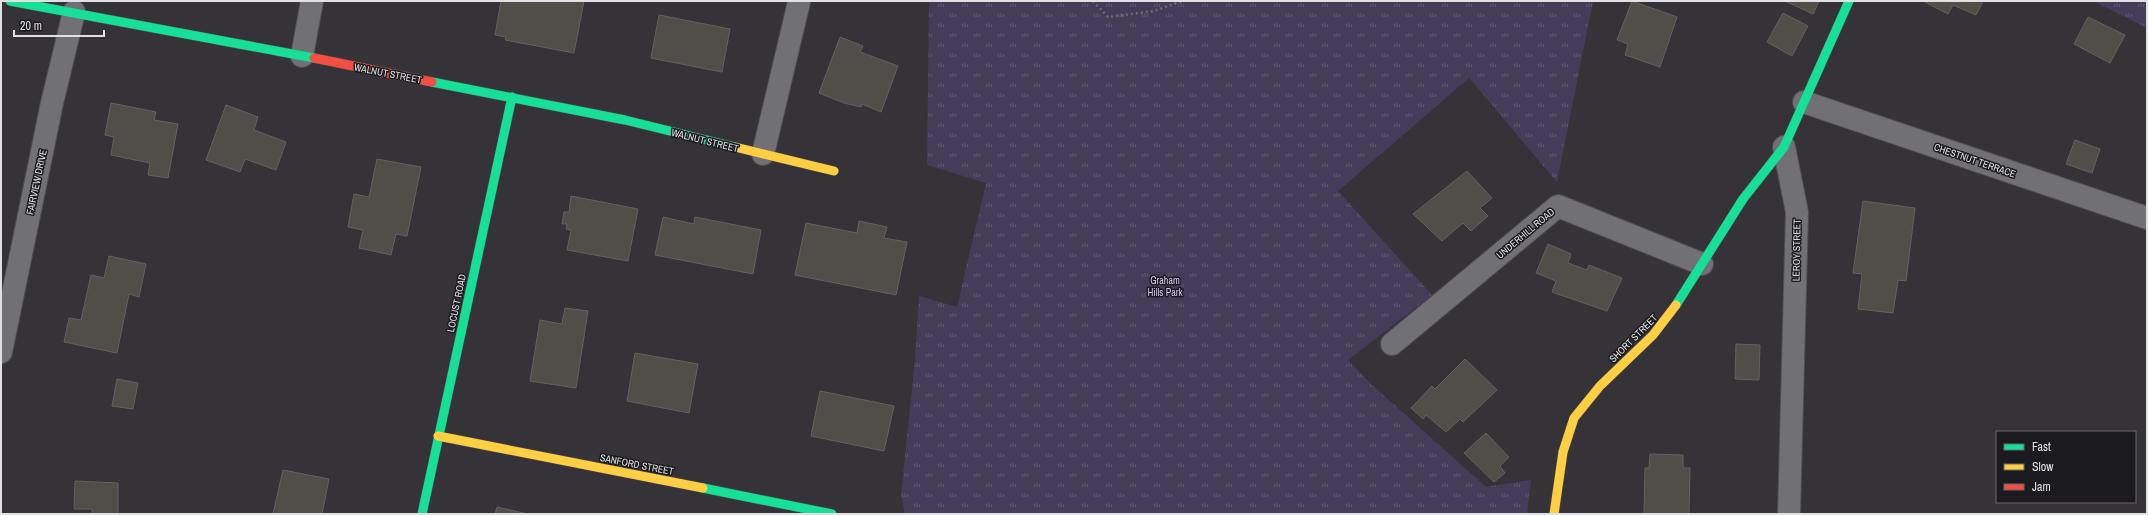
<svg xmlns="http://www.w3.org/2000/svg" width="2148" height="515" viewBox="0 0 2148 515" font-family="'Archivo Narrow',sans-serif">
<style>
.park{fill:url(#park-tufts)}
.building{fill:#514d48;stroke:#636262}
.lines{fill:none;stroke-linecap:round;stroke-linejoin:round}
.street-casing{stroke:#514f53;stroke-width:24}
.fast-casing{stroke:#514f53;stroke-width:10}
.slow-casing{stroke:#514f53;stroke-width:10}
.jam-casing{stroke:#514f53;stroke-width:10}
.path{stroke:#6c6c6f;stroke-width:2.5;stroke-dasharray:2 3;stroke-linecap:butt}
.street{stroke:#717074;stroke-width:22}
.fast{stroke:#16e098;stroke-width:9}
.slow{stroke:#ffcf43;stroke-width:9}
.jam{stroke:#f24e42;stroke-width:9}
.labels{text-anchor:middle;stroke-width:3;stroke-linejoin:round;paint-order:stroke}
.street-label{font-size:10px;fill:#e1e0e4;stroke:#1b1a1e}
.park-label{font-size:10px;fill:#d5c5f8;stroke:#1b1a1e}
</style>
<defs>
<pattern id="park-tufts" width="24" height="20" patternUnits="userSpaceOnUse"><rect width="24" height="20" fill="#453c5a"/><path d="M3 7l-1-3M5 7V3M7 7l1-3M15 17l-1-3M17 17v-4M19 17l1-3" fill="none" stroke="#605872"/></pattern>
</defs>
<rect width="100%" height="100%" fill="#353338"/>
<path class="park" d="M929,1h664l-36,181 -88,-104 -131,113 94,104 -84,65 24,25 114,102 45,-7 -4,34h-622l-4,-20 14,-134 4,-64 38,11 29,-124 -59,-18z
M2093,1h54v27z"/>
<path class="building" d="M501,1h83l-10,52 -69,-13 1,-3 -11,-2z
M1632,1l45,16 -17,50 -35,-12 3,-11 -11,-4z
M1785,1h34l-6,13z
M1923,1h60l-7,14 -23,-10 -5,9z
M1783,13l25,13 -16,30 -25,-14z
M659,15l71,14 -8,43 -71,-14z
M2088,17l37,18 -15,28 -36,-19z
M840,37l23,9 -3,6 38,14 -17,46 -19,-8 -1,3 -17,-4 -25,-10z
M111,103l45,9 -2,8 24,4 -10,54 -20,-3 2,-12 -39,-8 3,-18 -9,-2z
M226,105l32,12 -4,13 32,12 -10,28 -31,-11 -5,13 -34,-12z
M2075,140l25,9 -8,24 -26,-9z
M377,159l44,8 -14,69 -11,-2 -5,21 -32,-7 4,-18 -15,-3 6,-33 15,3z
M1467,171l25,27 -12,10 8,8 -17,15 -8,-8 -21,18 -29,-27z
M571,196l67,13 -10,52 -61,-11 4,-20 -5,-1 1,-5h-5l2,-12h5z
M1863,201l52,7 -9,73 -8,-1 -5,33 -35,-4 4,-35 -9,-1z
M663,217l31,7 1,-7 66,13 -8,44 -98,-19z
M859,221l28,6 -3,11 23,4 -11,53 -101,-20 11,-52 51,10z
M1548,244l23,10 -3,9 19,7 2,-5 33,13 -15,33 -55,-19 4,-11 -20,-8z
M109,256l37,8 -7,33 -10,-3 -12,59 -53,-11 5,-24 12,2 10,-45 13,3z
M565,308l23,3 -12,77 -46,-7 10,-61 22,4z
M1736,344l24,1 -1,35 -24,-1z
M635,353l63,11 -9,49 -62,-12z
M1465,359l32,31 -34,32 -3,-3 -14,13 -20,-17 -3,4 -12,-11 21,-22 3,3z
M117,379l21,4 -5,26 -21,-3z
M820,391l74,15 -10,45 -73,-15z
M1486,433l23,24 -9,9 5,7 -11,9 -30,-29z
M1650,454l33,1v13h7l-1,46h-45l1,-46h4z
M283,470l46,9 -7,35h-49z
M75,481l43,2v31h6h-32v-5h-18z
M497,507l31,7h-33z"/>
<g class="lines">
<g class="street-casing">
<path id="street" d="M302,56l10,-55
M1804,102l343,116
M1784,147l13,65 -8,302
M763,154l36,-152
M1392,344l166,-138 144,58
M1,352l51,-249 22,-91"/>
</g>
<g class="fast-casing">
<path id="fast" d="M10,1l304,57
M432,82l193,38 110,27
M1676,305l67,-106 41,-52 65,-146
M703,488l129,26
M422,514l90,-417"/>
</g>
<g class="slow-casing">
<path id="slow" d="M735,147l99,24
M438,436l265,52
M1554,514l9,-62 11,-34 26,-32 53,-51 23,-30"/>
</g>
<g class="jam-casing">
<path id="jam" d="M314,58l118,24"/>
</g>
<path class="path" d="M1093,1l15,16 46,-6 28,-10"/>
<use href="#street" class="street"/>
<use href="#fast" class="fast"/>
<use href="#slow" class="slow"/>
<use href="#jam" class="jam"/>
</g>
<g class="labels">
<g class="street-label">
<text transform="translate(388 73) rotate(11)" y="4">WALNUT STREET</text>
<text transform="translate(705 140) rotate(14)" y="4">WALNUT STREET</text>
<text transform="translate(1975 160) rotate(19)" y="4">CHESTNUT TERRACE</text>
<text transform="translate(36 182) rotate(-78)" y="4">FAIRVIEW DRIVE</text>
<text transform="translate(1525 233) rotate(-40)" y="4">UNDERHILL ROAD</text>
<text transform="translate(1796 250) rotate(-89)" y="4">LEROY STREET</text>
<text transform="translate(456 303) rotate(-78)" y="4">LOCUST ROAD</text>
<text transform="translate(1633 338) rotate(-45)" y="4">SHORT STREET</text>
<text transform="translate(637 464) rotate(11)" y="4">SANFORD STREET</text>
</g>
<g class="park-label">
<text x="1165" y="284">Graham<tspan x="1165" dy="12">Hills Park</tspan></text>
</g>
</g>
<rect width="2148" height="515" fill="none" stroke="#e1e0e4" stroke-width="4"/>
<rect x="1996" y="431" width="140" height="72" fill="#1b1a1e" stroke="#6a696d"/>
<rect x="2004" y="444" width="20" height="6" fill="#16e098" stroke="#6a696d"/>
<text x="2032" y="451" font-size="12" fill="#e1e0e4">Fast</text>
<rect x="2004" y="464" width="20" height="6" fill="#ffcf43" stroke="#6a696d"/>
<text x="2032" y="471" font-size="12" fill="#e1e0e4">Slow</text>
<rect x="2004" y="484" width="20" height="6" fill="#f24e42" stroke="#6a696d"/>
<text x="2032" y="491" font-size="12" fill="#e1e0e4">Jam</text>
<path d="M14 30v6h90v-6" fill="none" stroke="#e1e0e4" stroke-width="2"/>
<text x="20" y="30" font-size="12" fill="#e1e0e4" stroke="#1b1a1e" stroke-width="3" paint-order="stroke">20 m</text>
</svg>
